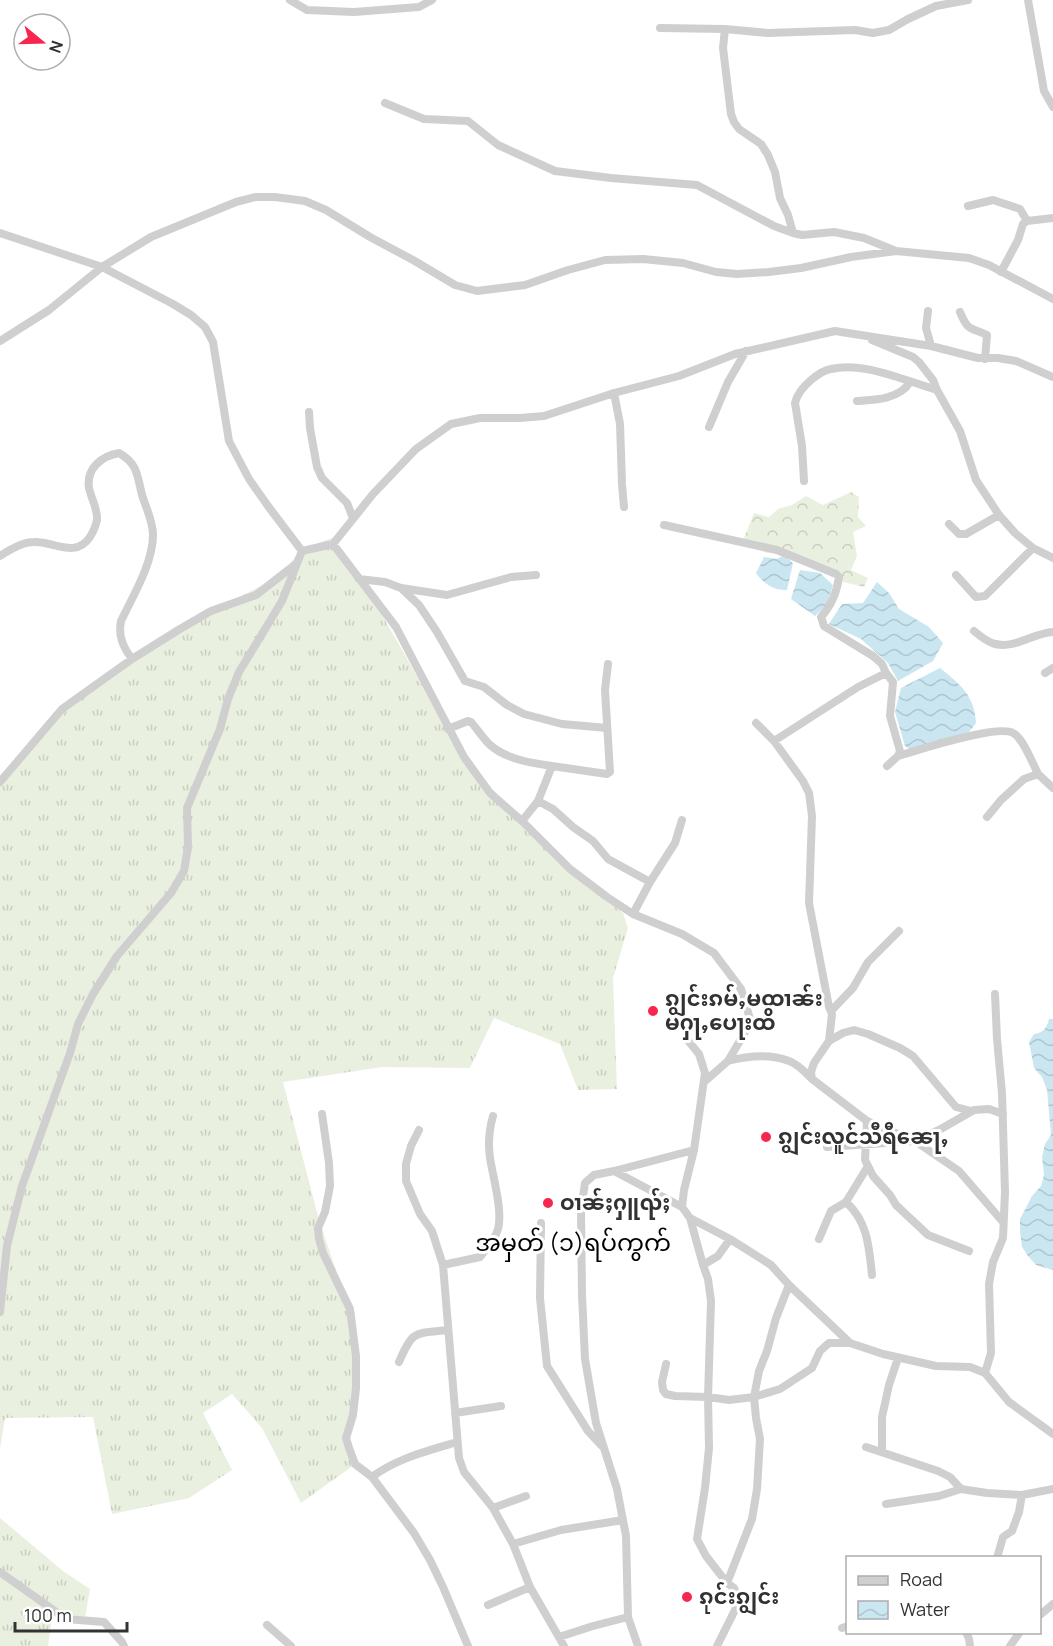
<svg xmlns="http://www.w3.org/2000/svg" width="1053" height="1646" viewBox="0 0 1053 1646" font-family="Manrope,'Noto Sans Myanmar',sans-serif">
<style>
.grass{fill:url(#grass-tufts)}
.forest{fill:url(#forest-crowns)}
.water{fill:url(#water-waves)}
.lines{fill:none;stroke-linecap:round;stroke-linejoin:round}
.minor{stroke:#cfcfcf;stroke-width:8}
.poi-dot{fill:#f7264e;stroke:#fff;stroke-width:2}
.labels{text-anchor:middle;stroke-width:6;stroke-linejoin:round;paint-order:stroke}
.poi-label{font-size:21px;font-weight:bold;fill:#323232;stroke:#fff;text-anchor:start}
.quarter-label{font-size:24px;fill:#000;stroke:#fff}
</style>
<defs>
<pattern id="grass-tufts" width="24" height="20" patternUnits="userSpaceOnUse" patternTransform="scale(1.5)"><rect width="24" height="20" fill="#eaf0df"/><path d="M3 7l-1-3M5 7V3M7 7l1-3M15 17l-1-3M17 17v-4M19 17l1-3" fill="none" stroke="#c9cec0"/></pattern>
<pattern id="forest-crowns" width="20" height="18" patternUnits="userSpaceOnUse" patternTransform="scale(1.5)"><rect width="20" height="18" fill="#eaf0df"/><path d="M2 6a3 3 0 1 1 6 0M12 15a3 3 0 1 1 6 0" fill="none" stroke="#c9cec0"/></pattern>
<pattern id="water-waves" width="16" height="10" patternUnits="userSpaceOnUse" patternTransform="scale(1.5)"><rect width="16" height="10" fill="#cae6f1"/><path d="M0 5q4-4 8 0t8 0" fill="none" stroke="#aec6cf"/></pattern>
</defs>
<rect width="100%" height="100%" fill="#fff"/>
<path class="grass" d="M332,538l27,37 107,186 44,47 73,73 40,32 5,15 -15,50 4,111 -39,1 -18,-46 -66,-26 -24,50 -88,-1 -99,15 36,138 28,83 11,86 -13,52 9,24 -53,38 -39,-75 -30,-34 -29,19 29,57 -43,28 -77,16 -19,-97 -88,1 -5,31v-673l91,-90 125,-77 66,-34 18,-25z
M0,1518l63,53 27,18 -5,29 -32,-7 -5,35h-48z"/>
<path class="forest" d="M851,492l8,5 -1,20 8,9 -13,6 4,24 -6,14 17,8 -4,9 -25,-6 -20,-16 -34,-14 -18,2 -25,-10 12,-30 15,4 9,-8 14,-4 14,-9 17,9z"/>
<path class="water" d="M784,555l9,8 -6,27c-13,1 -24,-7 -31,-17l8,-16 13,2z
M800,570l20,3 13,12 -6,19 -12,12 -24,-17z
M877,582l12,11 10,16 30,18 14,16 -10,18 -35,20 -10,-18 -27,-24 -32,-15 13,-20 21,-1z
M940,668c20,16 35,28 36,55l-7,9 -57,19 -7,-5 -10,-34 6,-24z
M1049,1019h4v251l-17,-5 -8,-9 -6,-9 -2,-16v-12l12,-23 9,-10 3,-11 -2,-18 3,-13 6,-9 -4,-45 -5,-13 -8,-9 -5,-26 5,-8c9,-1 13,-6 15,-15z"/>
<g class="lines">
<path class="minor" d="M290,0l17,10 47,2 65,-5 13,-7
M1028,0l16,91 9,16
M660,28l65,1 43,4 87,-3 18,3 16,-3 19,-11 28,-13 32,-6
M725,29l-2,19 8,66 3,8 5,7 22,15 7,11 7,17 5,26 8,17 5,18
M385,103l39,16 44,2 30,24 57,26 56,7 86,7 77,41 19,7 9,2 32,-3 30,6 32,13
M968,206l25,-6 27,9 7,12
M0,233l102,34 71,37 18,11 14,12 8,15 16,99 20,38 19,27 34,45 31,-7 40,-50 43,-45 35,-25 29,-6h40l24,-2 70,-23 65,-17 56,-22 100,-23 96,15 47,12h20l18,3 37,16
M1001,272l17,-32 5,-16 4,-3 26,-3
M928,311l-2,17 5,18
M960,312c8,20 11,15 27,23l-2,24
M872,340l41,17 6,5 14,18 4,10 23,41 16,49 23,35 16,18 18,15 20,10
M0,341l49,-31 53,-43 49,-30 85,-35 20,-5h19l30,4 21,9 44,27 43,23 42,25 22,6 48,-6 43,-15 37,-10 38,-1 40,4 33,9 21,2 32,-2 32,-4 50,-11 45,-6 73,7 20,7 64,34
M614,393l6,31 2,60 2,23
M857,401c18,-1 43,-2 53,-19
M309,412l1,16 7,39 5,11 25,25 6,15
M709,427l19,-45 18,-31
M804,481l-2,-35 -7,-43c2,-9 9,-17 16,-23 6,-5 13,-10 20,-11 32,-8 75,12 106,21
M949,524l10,10h7l33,-19
M664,525l113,25 59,24 3,3c-2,15 -8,29 -18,40l3,9 49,30 9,8 4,9
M333,544l63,83 68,130 26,36 32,28 48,48 37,28 26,17 49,20 32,19 27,36 10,33 -23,39 -24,21
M0,556c9,-6 23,-14 34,-14 20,-1 41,17 56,-5 3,-5 6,-12 7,-17 1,-11 -6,-22 -8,-32 -3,-20 13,-32 30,-35 19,11 18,22 23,42 4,13 11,26 11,40 0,28 -20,61 -32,86 -3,15 2,26 11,38
M956,575l20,22 9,-1 48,-48
M359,579l26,3 16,6 46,7 64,-18 25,-2
M401,588l18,17 18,27 28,49 19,6 23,18 17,9 38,10 45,4
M974,631c6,5 13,11 21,13 20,5 38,-11 58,-12
M1045,673l8,-5
M756,723l18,18 29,40 6,12 3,23 -3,87 20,104 3,7 -3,27
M448,729l20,-8 3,1c6,7 12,16 18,22 16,15 42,19 63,22
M774,741l84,-54 28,-14 7,9 -3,34 10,35 -2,5 -11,10
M898,756c21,-6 99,-32 115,-23 10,5 20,31 25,41
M0,782l62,-73 70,-50 48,-30 31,-18 45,-16 40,-31
M538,801l15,8 20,18 20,14 15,18 42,23
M987,817l14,-17 23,-21 14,-5 15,14
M522,821l16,-20 14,-35 55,8 3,-2 -5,-82 3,-26
M633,914l17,-32 25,-39 7,-23
M831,1011l22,-23 15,-26 31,-31
M685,1037l14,17 6,19 -11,77 -10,40 -2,17 8,11 40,21 41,26 18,20 61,58 33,11 53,12 34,1 15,6 24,29 44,32
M728,1061c19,-5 42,-7 61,0 9,3 16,11 23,18
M322,1114l7,49 1,23 -5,26 -7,16 1,11 4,14 27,56 6,47v32l-3,27 -7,23 3,10 6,16 17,13 42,56 16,27 13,27 25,59
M867,1121l48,20 24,-11 35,-20 15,-1 14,5
M419,1130l-8,16 -5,18v17l14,33 12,17 11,34 16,193 5,14 29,36 20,36 17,43 34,59
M827,1147l88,-6 44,30 44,51
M614,1171l68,36
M846,1202c22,20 23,45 26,73
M690,1218l13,47
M541,1223l-1,75 7,68 41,65 13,14
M819,1239l12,-28 15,-9 22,-36
M969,1251l-41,-16 -32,-30 -6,-10 -17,-19 -8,-16 2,-39 -55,-42 -1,-7 3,-9 15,-22 14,-8 11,-3 14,4 32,14 13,8 43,51 15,4
M443,1265l37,-8c7,-9 15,-17 18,-28 5,-17 -5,-52 -8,-71 -2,-14 -1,-28 3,-42
M0,1312l7,-66 15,-60 48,-133 8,-29 15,-30 24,-38 54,-63 13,-22 4,-24 -1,-39 33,-79 8,-30 11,-27 43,-71 20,-50
M399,1362c14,-33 16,-28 49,-32
M666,1364l-4,18 1,8 3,4 9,2 33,1 21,3 25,-3 26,-8 26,-17 6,-4 8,-17 9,-8h21
M985,1373l6,-20 -2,-69 4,-22 10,-24 2,-46 -3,-99 -5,-54 -2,-45
M455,1413l46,-7
M866,1447l72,24 12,6 11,12
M882,1451v-34l7,-32 9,-27
M372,1477c25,-19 56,-26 85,-35
M886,1504l53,-8 22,-7 26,4 35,2 31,-6
M493,1508l33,-12
M513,1544l48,-14 62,-10
M997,1558l6,-21 9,-6 7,-19 3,-17
M0,1572l66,47 38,3 18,20 2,4
M727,1583l25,-64 5,-30 3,-50 -4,-21 -2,-21 5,-26 8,-20 9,-33 13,-33
M488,1605l42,-18
M1040,1615l13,-11
M267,1625l24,21
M842,1628l6,-2
M966,1632l3,7 1,7
M559,1637l34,-11 35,-9
M638,1646l-10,-29 -2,-81 -9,-47 -21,-66 -11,-64 -3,-64 -1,-85 4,-27 9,-8 20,-4 80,-21
M717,1646l19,-38 1,-13 -3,-7 -7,-5 -21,-27 -9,-17 8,-51 4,-40 -1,-51 3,-96 -3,-22 -5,-14 15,-9 12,-17
M1010,1646l10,-14"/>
</g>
<g class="poi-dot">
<circle cx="653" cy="1011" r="6"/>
<circle cx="766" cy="1137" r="6"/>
<circle cx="548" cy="1203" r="6"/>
<circle cx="687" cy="1597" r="6"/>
</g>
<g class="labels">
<g class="poi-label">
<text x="665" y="1006">ၵျွင်းၵမ်ႇမထၢၼ်း<tspan x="665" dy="24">မႁႃႇပေႃးထိ</tspan></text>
<text x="778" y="1144">ၵျွင်းလူင်သီရီၼေႃႇ</text>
<text x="560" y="1210">ဝၢၼ်ႈႁူၺ်ႈ</text>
<text x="699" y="1604">ၵုင်းၵျွင်း</text>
</g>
<g class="quarter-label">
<text x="573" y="1251">အမှတ် (၁)ရပ်ကွက်</text>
</g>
</g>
<rect x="846" y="1556" width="195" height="78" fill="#ffffff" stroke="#adadad" stroke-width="1.5"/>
<rect x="858" y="1576" width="30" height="9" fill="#cfcfcf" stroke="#adadad" stroke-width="1.5"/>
<text x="900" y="1586" font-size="18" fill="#323232">Road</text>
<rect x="858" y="1601" width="30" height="18" fill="url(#water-waves)" stroke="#adadad" stroke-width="1.5"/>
<text x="900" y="1616" font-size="18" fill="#323232">Water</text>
<g transform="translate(42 42) rotate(109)"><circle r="28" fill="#ffffff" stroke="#adadad" stroke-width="1.5"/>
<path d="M0-4.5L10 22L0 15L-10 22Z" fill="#f7264e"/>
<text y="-9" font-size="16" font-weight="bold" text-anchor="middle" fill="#323232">N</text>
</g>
<path d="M15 1622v9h112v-9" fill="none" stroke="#323232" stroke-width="3"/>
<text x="24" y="1622" font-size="18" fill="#323232" stroke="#ffffff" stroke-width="4.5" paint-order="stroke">100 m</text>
</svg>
